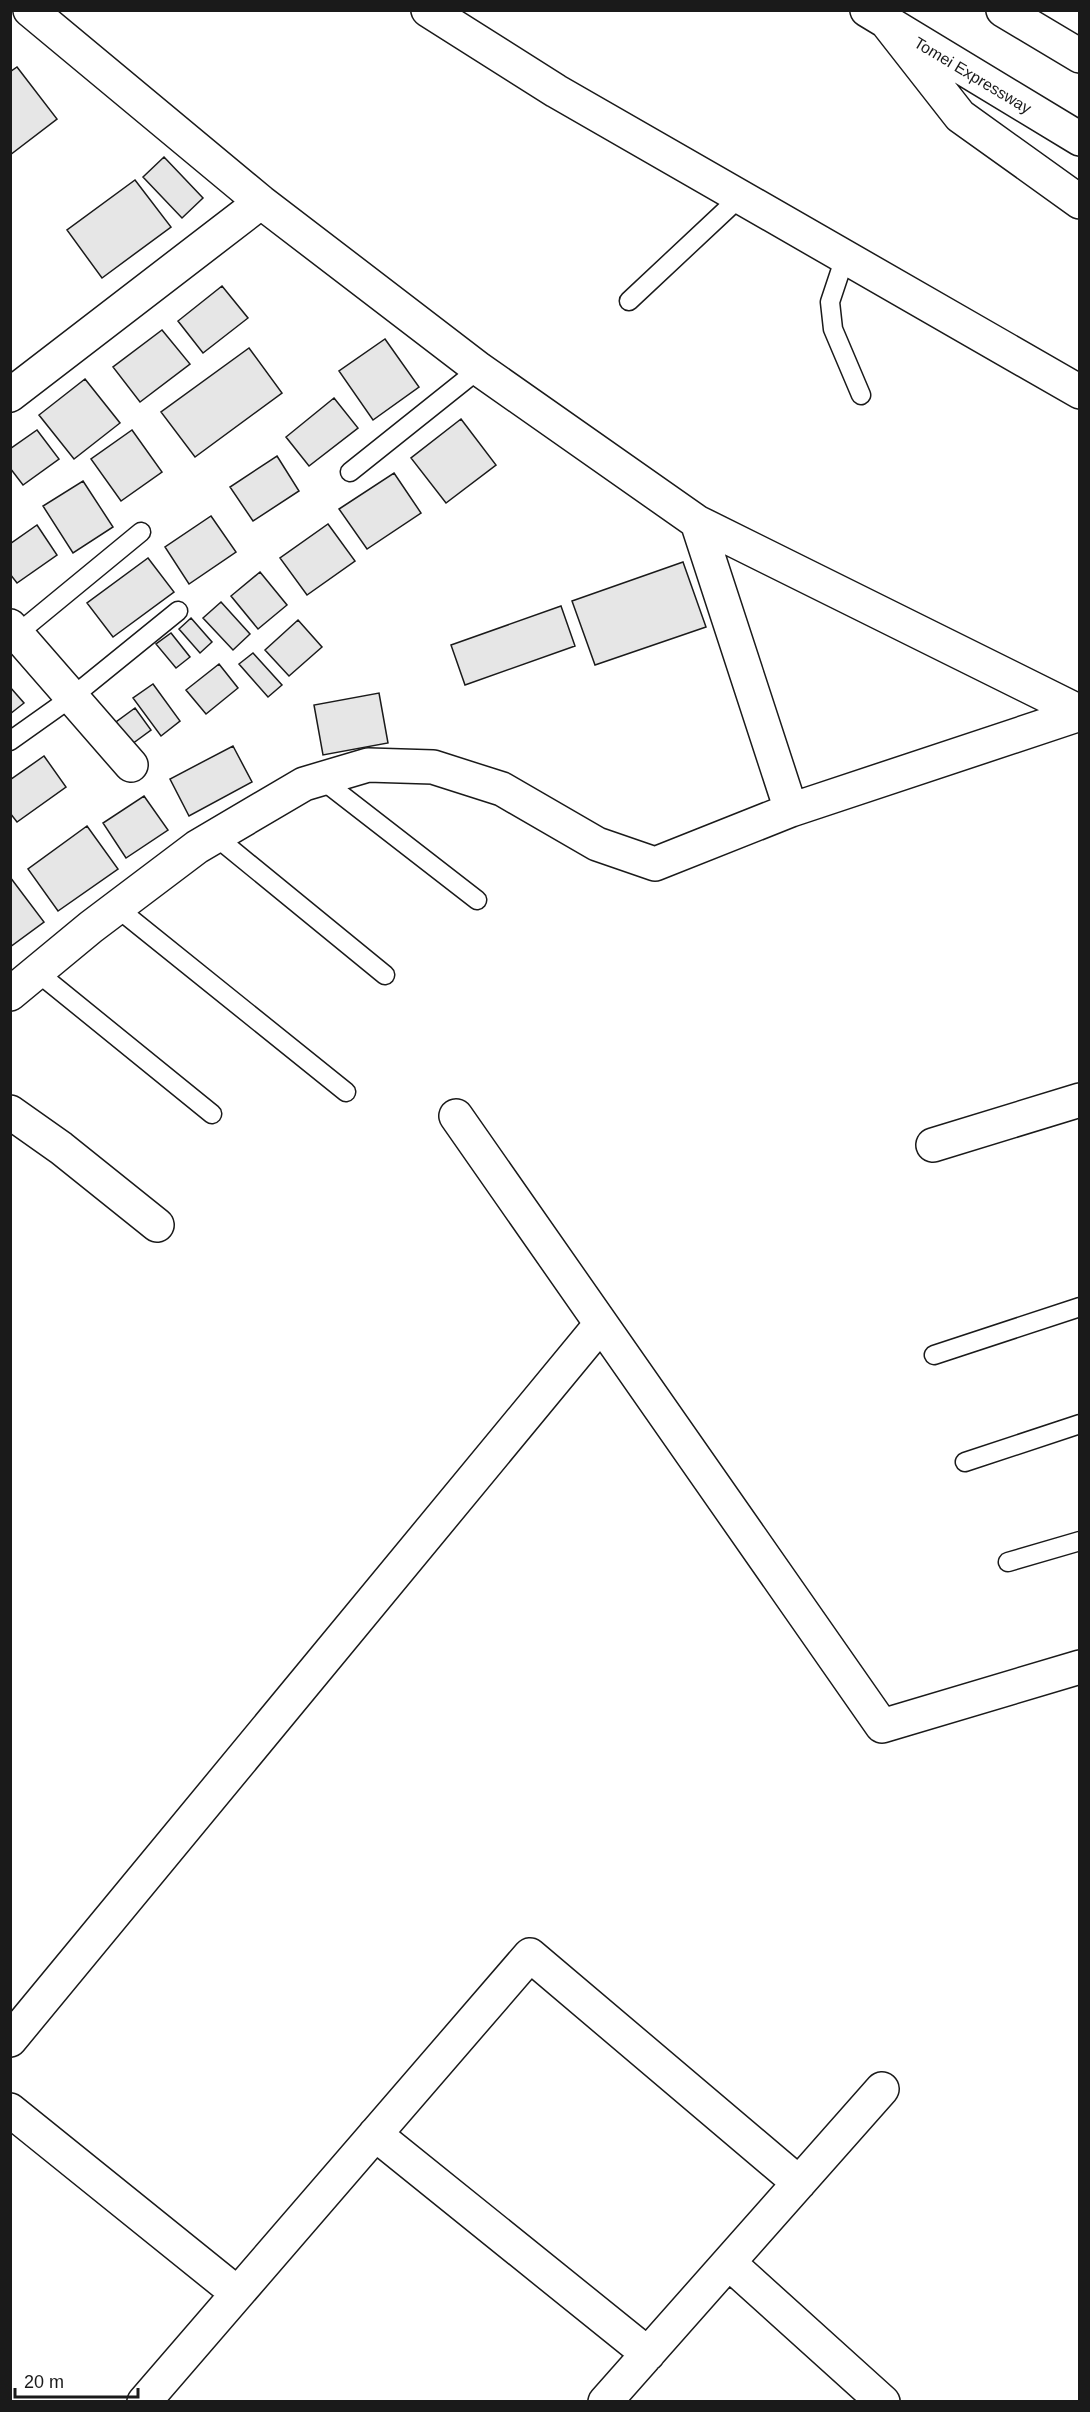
<svg xmlns="http://www.w3.org/2000/svg" width="1090" height="2412" viewBox="0 0 1090 2412" font-family="Helvetica,sans-serif">
<style>
.building{fill:#e6e6e6;stroke:#1a1a1a;stroke-width:1.5}
.lines{fill:none;stroke-linecap:round;stroke-linejoin:round}
.service-casing{stroke:#1a1a1a;stroke-width:21}
.minor-casing{stroke:#1a1a1a;stroke-width:36}
.motorway-casing{stroke:#1a1a1a;stroke-width:36}
.service{stroke:#fff;stroke-width:18}
.minor{stroke:#fff;stroke-width:33}
.motorway{stroke:#fff;stroke-width:33}
.labels{text-anchor:middle;stroke-width:4.5;stroke-linejoin:round;paint-order:stroke}
.street-label{font-size:16px;fill:#1a1a1a;stroke:#fff}
</style>
<rect width="100%" height="100%" fill="#fff"/>
<path class="building" d="M17,67l40,52 -47,36v-83z
M164,157l39,41 -21,20 -39,-41z
M135,180l36,47 -69,51 -35,-48z
M222,286l26,32 -45,35 -25,-32z
M162,330l28,34 -50,38 -27,-35z
M385,339l34,48 -46,33 -34,-49z
M249,348l33,45 -87,64 -34,-45z
M85,379l35,44 -46,36 -35,-44z
M334,398l24,30 -49,38 -23,-29z
M461,419l35,46 -50,38 -35,-45z
M37,430l22,29 -36,26 -13,-17v-19z
M132,430l30,42 -41,29 -30,-42z
M277,456l22,35 -46,30 -23,-34z
M394,473l27,40 -54,36 -28,-40z
M83,481l30,46 -40,26 -30,-47z
M211,516l25,36 -47,32 -24,-37z
M328,524l27,37 -48,34 -27,-37z
M37,525l20,30 -40,28 -7,-9v-30z
M148,558l26,34 -61,45 -26,-34z
M683,562l23,65 -111,38 -23,-64z
M260,572l27,33 -29,24 -27,-33z
M221,602l29,32 -17,16 -30,-32z
M561,606l14,40 -110,39 -14,-40z
M191,618l21,24 -12,11 -21,-24z
M298,620l24,27 -33,29 -24,-26z
M171,633l19,24 -14,11 -20,-24z
M253,653l29,32 -14,12 -29,-33z
M219,664l19,24 -32,26 -20,-24z
M153,684l27,37 -19,15 -28,-38z
M10,687l14,16 -14,11z
M379,693l9,50 -65,12 -9,-50z
M135,708l16,22 -19,14 -16,-22z
M233,746l19,36 -63,34 -19,-37z
M44,756l22,31 -49,35 -7,-9v-33z
M144,796l24,34 -42,28 -23,-35z
M87,826l31,43 -60,42 -30,-42z
M10,877l34,45 -34,25z"/>
<g class="lines">
<g class="service-casing">
<path id="service" d="M845,257l-15,45 3,27 28,66
M629,301l111,-104
M350,472l129,-103
M17,634l124,-102
M10,741l62,-44 106,-86
M321,779l156,121
M215,836l170,139
M116,907l230,185
M37,972l175,142
M934,1355l146,-48
M965,1462l115,-38
M1008,1562l72,-21"/>
</g>
<g class="minor-casing">
<path id="minor" d="M30,10l231,192 218,167 218,153 383,190
M428,10l128,81 524,301
M10,395l251,-193
M697,522l94,288
M10,626l121,139
M10,994l81,-67 106,-80 107,-63 64,-19 65,2 69,22 95,55 58,20 136,-54 289,-96
M10,1112l51,36 96,77
M456,1116l426,610 198,-59
M933,1145l147,-45
M10,2040l591,-716
M10,2110l227,183
M375,2134l273,220
M729,2263l154,139
M144,2402l386,-447 269,228
M605,2402l277,-313"/>
</g>
<g class="motorway-casing">
<path id="motorway" d="M867,10l213,129
M1003,10l77,46
M888,24l72,92 120,86"/>
</g>
<use href="#service" class="service"/>
<use href="#minor" class="minor"/>
<use href="#motorway" class="motorway"/>
</g>
<g class="labels">
<g class="street-label">
<text transform="translate(973 75) rotate(31)" y="6">Tomei Expressway</text>
</g>
</g>
<rect width="1090" height="2412" fill="none" stroke="#1a1a1a" stroke-width="24"/>
<path d="M15 2388v9h123v-9" fill="none" stroke="#1a1a1a" stroke-width="3"/>
<text x="24" y="2388" font-size="18" fill="#1a1a1a" stroke="#ffffff" stroke-width="4.5" paint-order="stroke">20 m</text>
</svg>
